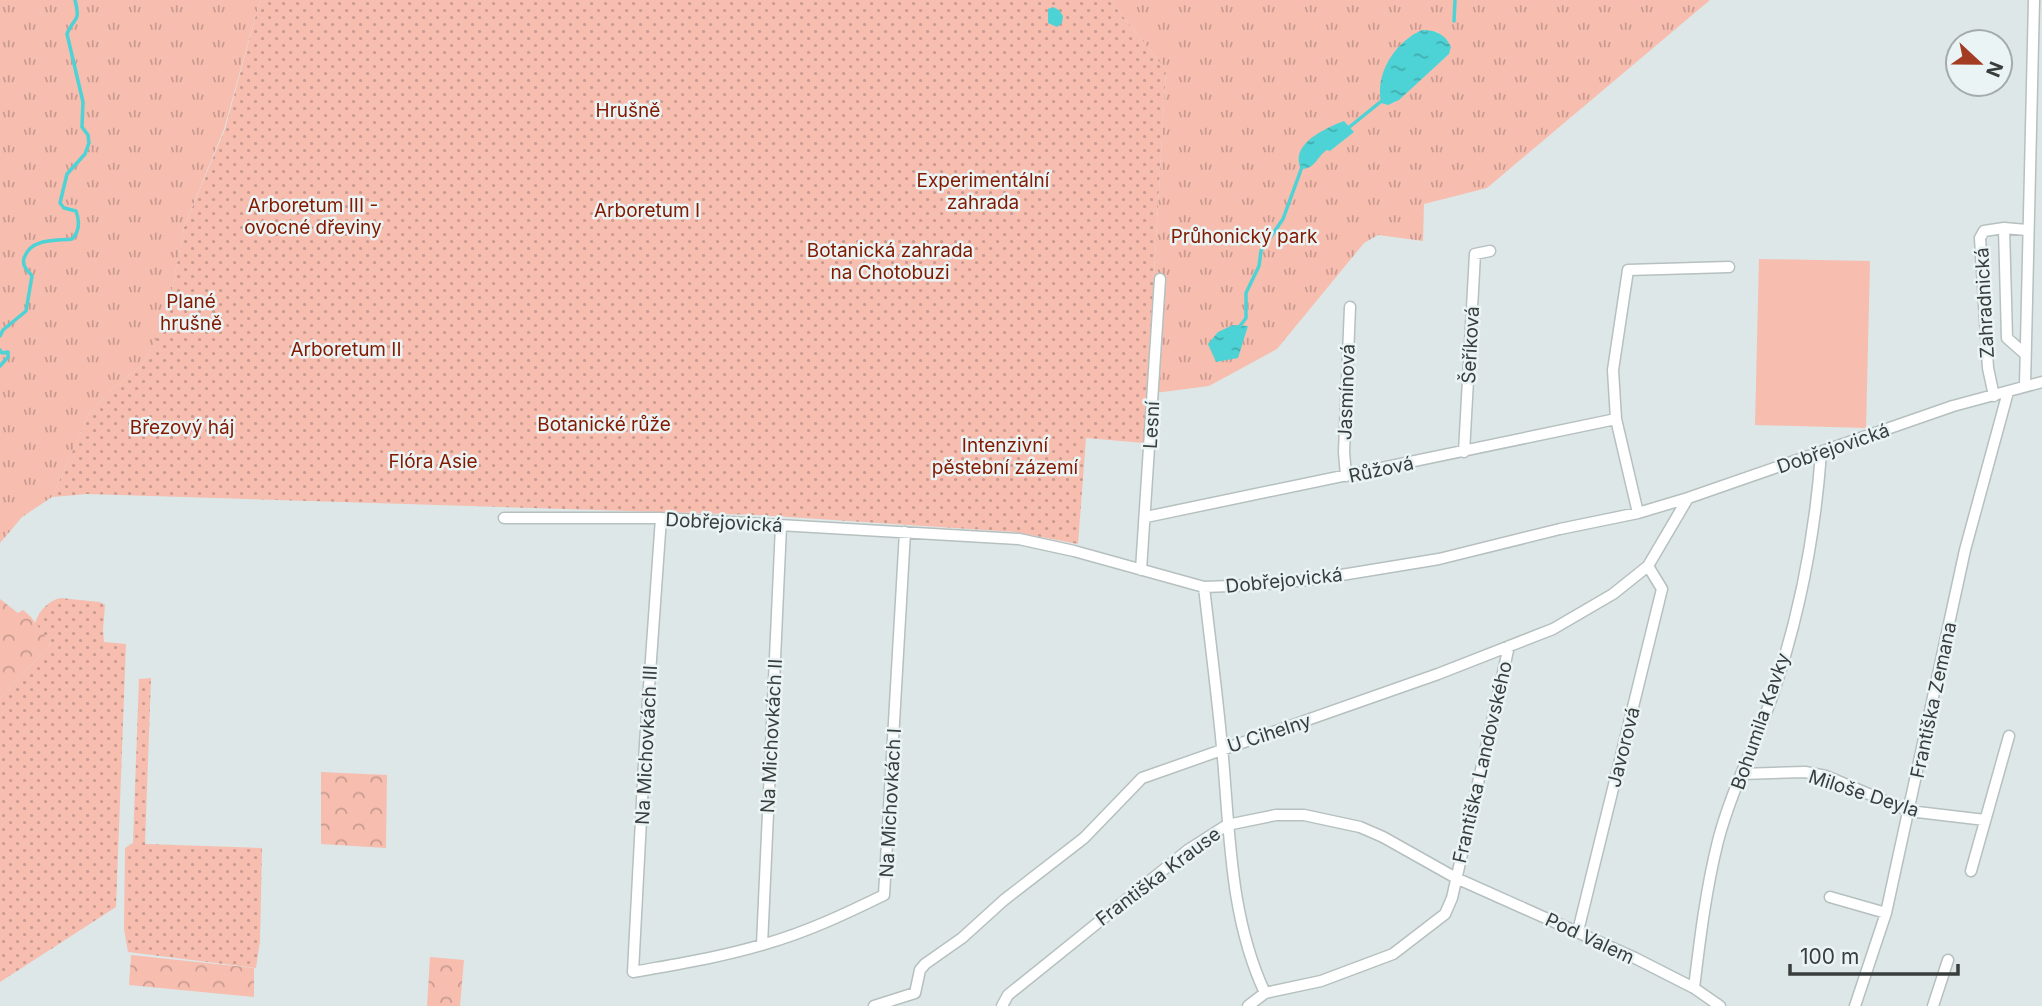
<svg xmlns="http://www.w3.org/2000/svg" width="2042" height="1006" viewBox="0 0 2042 1006" font-family="Inter,sans-serif">
<style>
.grass{fill:url(#grass-dots)}
.forest{fill:url(#forest-crowns)}
.park{fill:url(#park-tufts);fill-rule:evenodd}
.pitch{fill:#f7bdaf}
.water{fill:url(#water-ripples)}
.lines{fill:none;stroke-linecap:round;stroke-linejoin:round}
.stream{stroke:#4dd3d5;stroke-width:3.5}
.street-casing{stroke:#b5c0bf;stroke-width:13}
.street{stroke:#fff;stroke-width:10}
.labels{text-anchor:middle;stroke-width:5;stroke-linejoin:round;paint-order:stroke}
.park-label{font-size:19px;fill:#831900;stroke:#eaf4f4}
.street-label{font-size:19px;fill:#393e3d;stroke:#eaf4f4}
</style>
<defs>
<pattern id="grass-dots" width="8" height="8" patternUnits="userSpaceOnUse" patternTransform="scale(1.75)"><rect width="8" height="8" fill="#f7bdaf"/><path d="M2 2h.1M6 6h.1" fill="none" stroke="#c99b90" stroke-width="1.8" stroke-linecap="round"/></pattern>
<pattern id="forest-crowns" width="20" height="18" patternUnits="userSpaceOnUse" patternTransform="scale(1.75)"><rect width="20" height="18" fill="#f7bdaf"/><path d="M2 6a3 3 0 1 1 6 0M12 15a3 3 0 1 1 6 0" fill="none" stroke="#c99b90"/></pattern>
<pattern id="park-tufts" width="24" height="20" patternUnits="userSpaceOnUse" patternTransform="scale(1.75)"><rect width="24" height="20" fill="#f7bdaf"/><path d="M3 7l-1-3M5 7V3M7 7l1-3M15 17l-1-3M17 17v-4M19 17l1-3" fill="none" stroke="#c99b90"/></pattern>
<pattern id="water-ripples" width="26" height="14" patternUnits="userSpaceOnUse" patternTransform="scale(1.75)"><rect width="26" height="14" fill="#4dd3d5"/><path d="M2 4q2-2 4 0t4 0M15 11q2-2 4 0t4 0" fill="none" stroke="#41adae"/></pattern>
</defs>
<rect width="100%" height="100%" fill="#dde7e7"/>
<path class="grass" d="M260,0h850l56,70 -22,373 -58,-5 -8,106 -63,-12 -258,-17 -670,-21 -35,3 37,-83 22,-24 31,-25 24,-44 18,-94 41,-98z
M60,598l40,4 5,3 -2,25 1,12 22,2 -10,263 -116,75v-284l51,-54 -16,-21c4,-12 13,-22 25,-25z
M151,678l-6,166 117,4 -2,93 -4,27 -128,-16 -4,-23 1,-81 8,-5 6,-164z"/>
<path class="forest" d="M0,599l18,14 5,-3 8,7 20,27 -51,54z
M321,772l66,3 -1,73 -65,-4z
M131,955l123,13v29l-125,-12z
M430,957l34,3 -4,46h-33z"/>
<path class="park" d="M0,0h260l-36,129 -40,98 -18,94 -24,44 -31,25 -22,24 -37,83 -30,20 -22,26z
M1110,0h600l-223,188 -63,16 -1,37 -45,-6 -14,8 -87,106 -68,37 -62,8 19,-324zM1436,31l12,11 1,12 -56,50zM1344,121l9,11 -22,18h-4l-6,4z"/>
<path class="pitch" d="M1759,259l111,2 -4,167 -111,-3z"/>
<path class="water" d="M1053,7l6,3 4,6 -1,7 -5,4 -9,-4v-14z
M1422,30c14,0 23,4 29,17l-2,7 -50,46 -11,5 -7,-2c-6,-30 14,-61 41,-73z
M1344,121l10,11 -24,19 -3,-1c-11,7 -11,19 -26,19 -12,-25 25,-41 43,-48z
M1233,325l15,1 -10,32 -22,4 -8,-18 10,-12z"/>
<g class="lines">
<path class="stream" d="M1454,21l1,-21
M1347,129l37,-30
M1240,326l6,-8v-25l13,-27 2,-15 22,-32 19,-52
M0,336l3,-6 23,-19 6,-35c-2,-3 -5,-5 -7,-9 -2,-3 -2,-8 0,-11 7,-18 31,-15 47,-17 8,-8 8,-17 4,-28l-12,-3 -4,-5 7,-29 18,-20 4,-11 -1,-8 -6,-8 1,-25 -16,-68c7,-18 14,-10 8,-34
M0,350l2,3 6,-1v5l-8,9"/>
<g class="street-casing">
<path id="street" d="M2004,228l3,110 18,16
M2025,386l9,-386
M1994,396l-6,-28 -8,-130 4,-7 20,-3 23,2
M1464,452l11,-198 15,-3
M1346,476l-2,-24 6,-145
M1638,513l-22,-94 -3,-49 15,-100 101,-3
M1146,517l470,-98
M504,518h157l358,21 55,12 130,36 52,-2 61,-6 122,-20 121,-30 78,-16 50,-15 265,-92 89,-24
M661,518l-16,226 -12,228c44,-8 89,-15 132,-28 42,-12 80,-30 119,-49l21,-363
M1141,570l19,-291
M1204,587c6,53 13,106 18,160 8,84 7,169 43,246
M1742,774l63,-2 21,4 83,35 76,9
M1971,871l38,-135
M1830,897l56,16
M1578,931l84,-342 -14,-23
M762,945l19,-419
M1694,988c6,-50 12,-99 24,-147 13,-50 37,-96 54,-144 27,-79 43,-161 49,-244
M874,1006l41,-13 5,-23 5,-6 37,-26 42,-38 80,-62 58,-60 296,-104 115,-45 60,-35 35,-28 40,-68
M1002,1006l6,-11 180,-145 39,-25 49,-10h28l56,12 23,10 73,41 179,80 59,30 26,18
M1248,1006l17,-13 56,-12 72,-27 52,-40 7,-16 57,-252
M1855,1006l31,-93 79,-363 43,-158
M1933,1006l15,-46"/>
</g>
<use href="#street" class="street"/>
</g>
<g class="labels">
<g class="park-label">
<text x="628" y="117">Hrušně</text>
<text x="983" y="187">Experimentální<tspan x="983" dy="22">zahrada</tspan></text>
<text x="313" y="212">Arboretum III -<tspan x="313" dy="22">ovocné dřeviny</tspan></text>
<text x="647" y="217">Arboretum I</text>
<text x="1244" y="243">Průhonický park</text>
<text x="890" y="257">Botanická zahrada<tspan x="890" dy="22">na Chotobuzi</tspan></text>
<text x="191" y="308">Plané<tspan x="191" dy="22">hrušně</tspan></text>
<text x="346" y="356">Arboretum II</text>
<text x="604" y="431">Botanické růže</text>
<text x="182" y="434">Březový háj</text>
<text x="1005" y="452">Intenzivní<tspan x="1005" dy="22">pěstební zázemí</tspan></text>
<text x="433" y="468">Flóra Asie</text>
</g>
<g class="street-label">
<text transform="translate(1984 303) rotate(-93)" y="7">Zahradnická</text>
<text transform="translate(1470 345) rotate(-87)" y="7">Šeříková</text>
<text transform="translate(1346 392) rotate(-88)" y="7">Jasmínová</text>
<text transform="translate(1151 425) rotate(-87)" y="7">Lesní</text>
<text transform="translate(1833 448) rotate(-19)" y="7">Dobřejovická</text>
<text transform="translate(1381 469) rotate(-12)" y="7">Růžová</text>
<text transform="translate(724 522) rotate(3)" y="7">Dobřejovická</text>
<text transform="translate(1284 580) rotate(-6)" y="7">Dobřejovická</text>
<text transform="translate(1933 700) rotate(-78)" y="7">Františka Zemana</text>
<text transform="translate(1760 721) rotate(-71)" y="7">Bohumila Kavky</text>
<text transform="translate(1269 733) rotate(-18)" y="7">U Cihelny</text>
<text transform="translate(771 736) rotate(-87)" y="7">Na Michovkách Ⅱ</text>
<text transform="translate(646 745) rotate(-87)" y="7">Na Michovkách Ⅲ</text>
<text transform="translate(1623 747) rotate(-76)" y="7">Javorová</text>
<text transform="translate(1482 762) rotate(-77)" y="7">Františka Landovského</text>
<text transform="translate(1864 793) rotate(18)" y="7">Miloše Deyla</text>
<text transform="translate(890 803) rotate(-87)" y="7">Na Michovkách Ⅰ</text>
<text transform="translate(1158 876) rotate(-37)" y="7">Františka Krause</text>
<text transform="translate(1590 938) rotate(25)" y="7">Pod Valem</text>
</g>
</g>
<g transform="translate(1979 63) rotate(112)"><circle r="33" fill="#eaf4f4" stroke="#a3abab" stroke-width="2"/>
<path d="M0-5L12 26L0 18L-12 26Z" fill="#a43b23"/>
<text y="-10" font-size="19" font-weight="bold" text-anchor="middle" fill="#393e3d">N</text>
</g>
<path d="M1790 964v10h168v-10" fill="none" stroke="#393e3d" stroke-width="3.5"/>
<text x="1800" y="964" font-size="21" fill="#393e3d" stroke="#eaf4f4" stroke-width="5" paint-order="stroke">100 m</text>
</svg>
